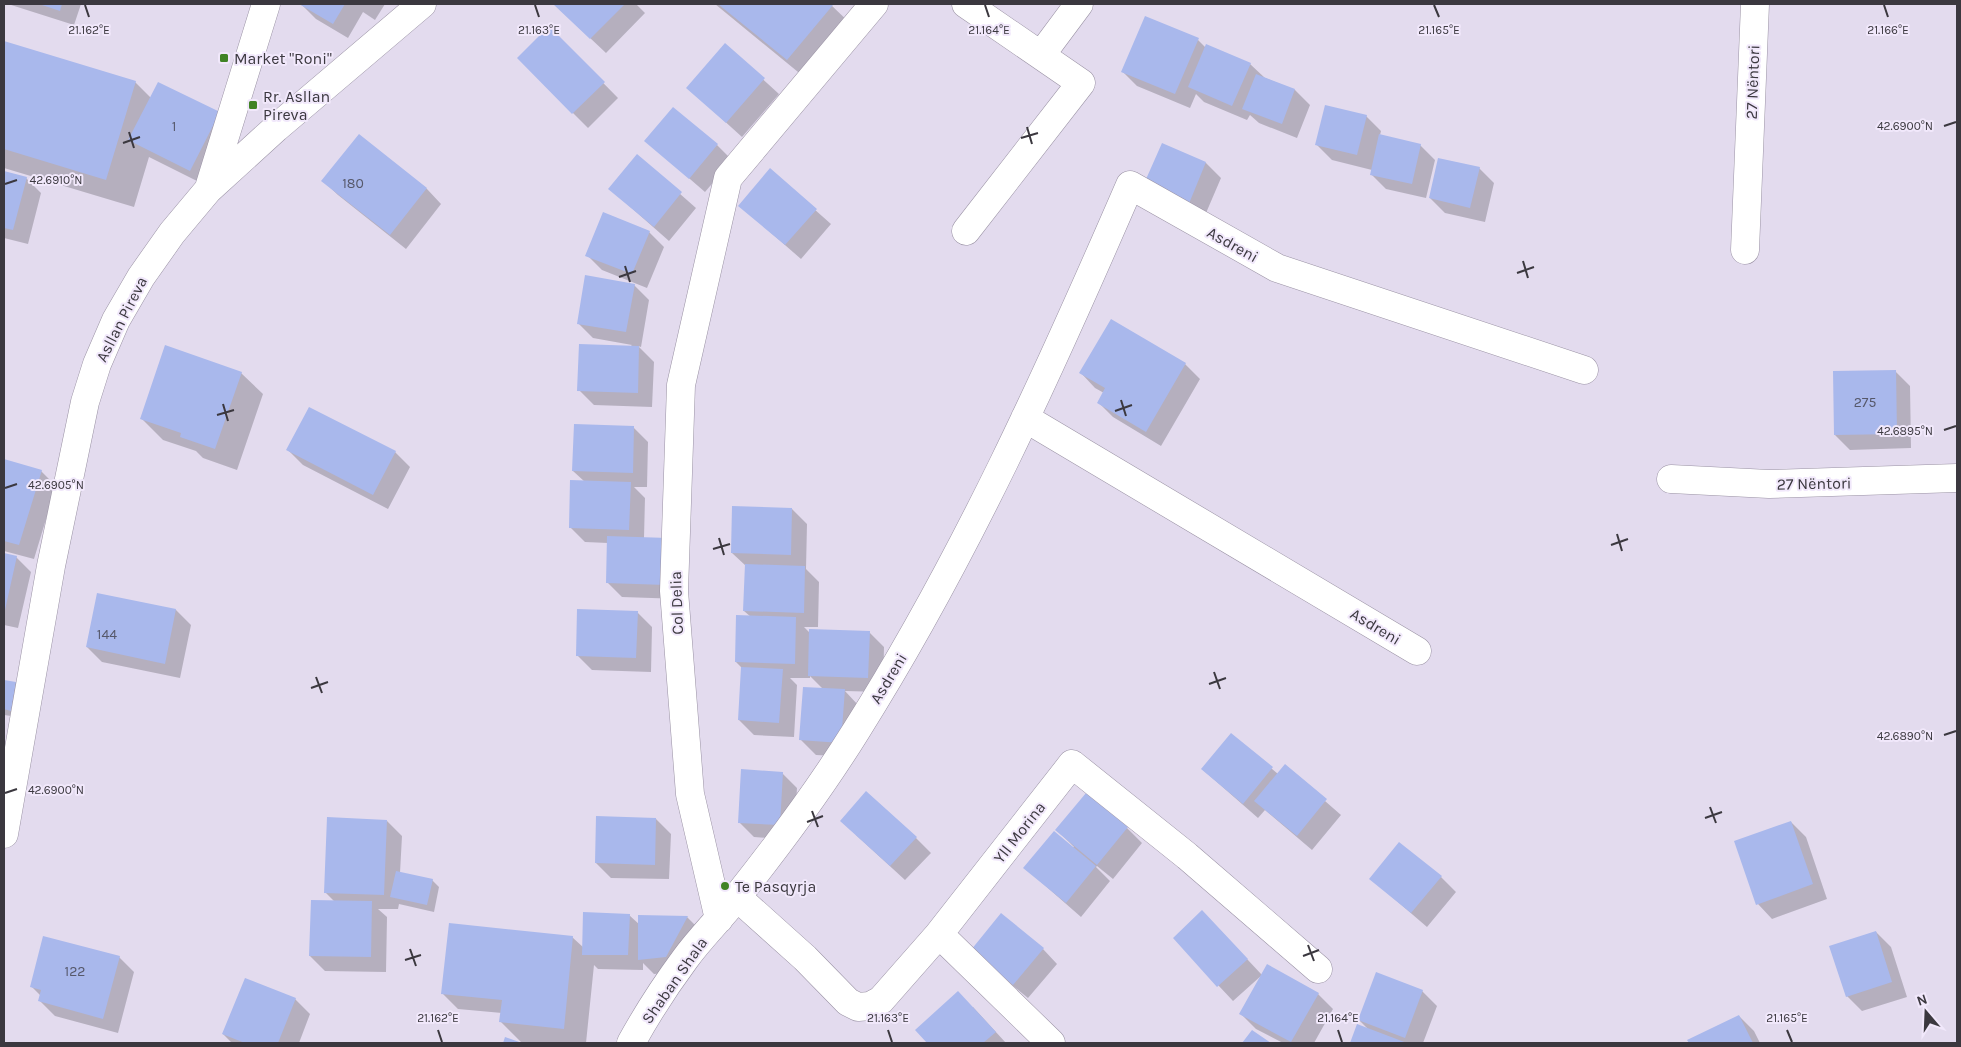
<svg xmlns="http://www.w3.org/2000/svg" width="1961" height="1047" viewBox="0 0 1961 1047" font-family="Karla,sans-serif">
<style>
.shadow{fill:#0003}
.building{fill:#a9b8ec}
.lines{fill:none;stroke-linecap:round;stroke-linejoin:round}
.minor-casing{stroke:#9a92a4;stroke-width:29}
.minor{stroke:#fff;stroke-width:28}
.ticks{fill:none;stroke:#3b383f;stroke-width:2}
.poi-dot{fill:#408325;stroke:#f1e8fb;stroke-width:2}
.labels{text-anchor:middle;stroke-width:4;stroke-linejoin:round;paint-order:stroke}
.number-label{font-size:14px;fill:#56586a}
.poi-label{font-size:16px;fill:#3b383f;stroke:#f1e8fb;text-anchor:start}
.street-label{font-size:16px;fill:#3b383f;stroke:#f1e8fb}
.ticks-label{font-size:12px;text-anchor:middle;fill:#3b383f;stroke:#f1e8fb;stroke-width:4;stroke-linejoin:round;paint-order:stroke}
</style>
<rect width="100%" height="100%" fill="#e3dbee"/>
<path class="shadow" d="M8,4h73l-7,21z
M301,4h84l-10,16 -12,-8 -15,26 -32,-19z
M554,4h82l9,9 -39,40z
M715,4h115l24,23 -45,54z
M549,28l69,70 -30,30 -70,-70z
M1198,40l8,8 44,16 15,14 30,12 15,15 -13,33 -38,-15 -9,-8 -3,5 -43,-18 -8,-8 -6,14 -53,-22 -14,-14z
M4,42l131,40 16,16 83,30 -29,57 -56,-28 -15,50 -130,-39z
M725,45l54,49 -37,43 -54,-49z
M1366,116l15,15 -1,4 40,10 15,15 -9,38 -40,-9 -15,-15 1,-4 -40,-10 -15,-15z
M359,135l68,54 14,15 -35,45 -68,-54 -15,-14z
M646,141l71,4 15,15 -27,32z
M1163,145l43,18 15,15 -18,42 -43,-19z
M637,156l59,52 -27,33 -59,-52z
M1479,168l15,15 -9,39 -40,-9 -15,-15z
M770,170l61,54 -30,35 -61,-53z
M4,172l22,6 15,15 -13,51 -24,-6z
M649,232l15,15 -17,41 -45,-18 -15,-15z
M634,285l15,15 -8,47 -3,-1 16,16 -2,45 -58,-2 -15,-15 53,-45 -39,-7 -15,-15z
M1111,321l74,43 15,15 -39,67 -48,-29 -15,-15 6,-9 -9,-5 -14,-15z
M1895,371l15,15 1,62 -61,2 -15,-15z
M241,373l22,21 -26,76 -34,-12 -7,-7 -33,-11 -22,-22z
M633,427l15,15 -1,45h-13l11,11 -1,40 37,61 -59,-2 -15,-15 1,-39 -23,-1 -15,-15 15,-45 -12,-11z
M288,450l107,2 15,15 -22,42 -85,-44z
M4,460l37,11 15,15 -22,73 -30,-8z
M792,509l15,15 -1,45 13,13 -1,45h-14l6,6 59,-1 15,15 -1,45 -38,-1 14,15 -3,51 -40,-2 -15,-15 22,-51 -13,-13v2h-20l7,7 -3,52 -40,-2 -15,-15 3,-52 -6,-6 15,-45 -7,-6 2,-45 -14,-13z
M4,555l12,2 15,15 -13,56 -14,-3z
M98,594l78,16 15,15 -11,53 -78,-16 -15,-15z
M637,612l15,15 -1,45 -59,-2 -15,-15z
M4,681l12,2 7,7 -5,27 -14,-2z
M1231,734l47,40 7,-8 56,49 -29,35 -47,-40 -7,8 -56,-49z
M782,773l15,15 -3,52 -40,-3 -15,-15z
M656,819l15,15 -2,45 -58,-1 -15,-15z
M387,821l15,15 -2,37 32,7 7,7 -5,25 -35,-8 -1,5h-20l9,8 -1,55 -61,-1 -15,-15 24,-55 -9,-9z
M1791,822l15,15 21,62 -55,20 -14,-15z
M1127,828l15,15 -29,36 -16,-13 -1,1 14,14 -29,36 -56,-49 49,-21 -17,-17z
M856,835l60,3 15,15 -26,27z
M1441,877l15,15 -29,35 -57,-49z
M629,915l11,10 47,-8 15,15 -21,40 -27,2 -11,-11v7l-45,-1 -4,-4 -8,78h-64l-21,-21 1,-9 -44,-4 -15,-15 129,-57 12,11z
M1217,927l45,48 -29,26 -59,-63z
M1876,932l15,15 16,50 -45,14 -15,-15z
M1043,949l14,15 -29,34 -41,-33z
M119,957l15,15 -16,61 -63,-17 -15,-15 1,-5 -10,-10z
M1422,991l15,15 -14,37h-72l7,-17 11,4 -10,-10z
M1318,994l15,15 -19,34h-31l-27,-14 -15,-15z
M295,999l15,15 -11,29h-67l-9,-9z
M973,1007l33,36h-77l-12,-13z
M1739,1016l15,15 6,12h-70l-1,-2z"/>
<path class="building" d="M39,4h23l-2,7z
M299,4h46l-12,20z
M553,4h72l-35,35z
M718,4h114l1,1 -46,55z
M1145,16l54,22 -24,56 -54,-22z
M549,26l56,56 -33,32 -55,-56z
M4,41l132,40 -30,99 -102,-31z
M725,43l40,35 -39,45 -40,-35z
M1206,44l45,19 -19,43 -44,-19z
M1256,74l39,15 -13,35 -40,-15z
M158,82l62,30 -30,59 -62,-31z
M1325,105l42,10 -10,40 -42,-10z
M673,107l45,37 -29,35 -45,-38z
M359,134l68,54 -37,47 -69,-54z
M1379,134l42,10 -9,40 -42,-9z
M1162,143l44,19 -18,44 -45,-20z
M637,154l45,38 -28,35 -46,-38z
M1438,158l42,9 -10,41 -41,-10z
M770,168l47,41 -32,36 -47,-39z
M4,171l23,6 -14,53 -9,-2z
M603,212l47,19 -18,43 -47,-18z
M585,275l50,9 -9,48 -49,-8z
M1111,319l75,44 -40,69 -49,-29 8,-15 -26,-15z
M579,344l60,2 -1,47 -61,-2z
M165,345l77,27 -27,77 -35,-12 1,-4 -41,-14z
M1896,370l1,64 -63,1 -1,-64z
M309,407l87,44 -23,44 -87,-45z
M574,424l60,2 -1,47 -61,-2z
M4,459l38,11 -23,75 -15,-4z
M570,480l61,2 -2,48 -60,-2z
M732,506l60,2 -1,47 -60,-2z
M607,536l61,2 -2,47 -60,-2z
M4,553l13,3 -12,54h-1z
M745,564l60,2 -1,47 -61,-2z
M97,593l79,16 -11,55 -79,-17z
M577,609l61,2 -2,47 -60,-2z
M736,615l60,2 -1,47 -60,-2z
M809,629l61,2 -2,47 -60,-2z
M741,667l42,2 -4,54 -41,-3z
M4,680l12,2 -5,29 -7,-2z
M803,687l42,2 -4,54 -42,-3z
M1231,733l42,34 -30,37 -42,-35z
M1285,764l42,35 -30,37 -43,-35z
M741,769l42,3 -3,53 -42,-2z
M866,791l51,46 -27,29 -50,-45z
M1086,793l42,34 -31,38 -42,-35z
M596,816l60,2 -1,47 -60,-2z
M327,817l60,3 -3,75 -60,-2z
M1791,821l22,63 -57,21 -22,-64z
M1054,831l42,35 -30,37 -43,-35z
M1399,842l43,34 -31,37 -42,-34z
M396,871l37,8 -6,26 -37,-8z
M311,900l61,1 -1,56 -62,-1z
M1202,910l46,49 -31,28 -44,-49z
M583,912l47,2 -2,41h-46z
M1001,913l43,35 -31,37 -42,-35z
M638,915l50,1 -22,41 -28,3z
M449,923l124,13 -9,93 -65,-7 3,-22 -61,-6z
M1876,931l16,51 -46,15 -17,-51z
M43,936l77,20 -17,63 -65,-18 3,-11 -11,-3z
M1267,964l52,29 -28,49 -52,-28z
M1376,972l47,18 -18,48 -47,-18z
M245,978l51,20 -18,45h-33l-23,-9z
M958,991l38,41 -13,11h-56l-12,-13z
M1739,1015l14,28h-64l-2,-3z
M1357,1024l50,19h-57z
M1252,1030l19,13h-29z
M505,1037l17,6h-19z"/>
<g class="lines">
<g class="minor-casing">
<path id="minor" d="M966,4l115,79 -115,148
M1041,55l38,-51
M209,188l57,-184
M1745,250l10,-246
M1025,418l392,233
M1671,479l98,5 188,-6
M4,834l47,-268 34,-164 12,-38 19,-44 25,-43 31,-44 36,-43 68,-62 146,-124
M737,897l68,61 43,44 10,5 12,-1 11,-6 58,-66 133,-170 115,92 131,113
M719,919l-29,-125 -16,-203 7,-206 47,-207 146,-174
M939,934l112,109
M631,1043c16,-29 34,-57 54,-84 16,-22 35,-40 51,-61 43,-54 84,-109 120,-167 109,-173 193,-359 274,-546l147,83 307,102"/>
</g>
<use href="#minor" class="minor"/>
</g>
<path class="ticks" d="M85,5l4,12M535,5l4,12M985,5l4,12M1434,5l5,12M1884,5l4,12M1944,126l12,-4M1027,127l5,17M129,132l5,16M1021,138l17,-5M123,143l17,-6M5,184l12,-4M1523,261l5,17M625,266l5,16M1517,273l17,-6M619,277l17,-6M1121,400l5,16M223,404l5,17M1115,411l17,-6M217,415l17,-5M1944,430l12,-4M5,488l12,-4M1617,534l5,17M719,538l5,17M1611,545l17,-6M713,549l17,-5M1214,672l6,17M316,677l6,16M1209,684l17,-6M311,688l17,-6M1944,735l12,-4M5,793l12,-4M1710,807l6,16M812,811l6,16M1705,818l17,-6M807,822l16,-6M1308,945l6,16M410,949l6,17M1303,956l16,-6M405,960l16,-5M438,1030l4,12M888,1030l4,12M1338,1030l4,12M1787,1030l5,12"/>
<g class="poi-dot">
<rect x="219" y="53" width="10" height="10" rx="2.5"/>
<rect x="248" y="100" width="10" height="10" rx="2.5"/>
<circle cx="725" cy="886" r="5"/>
</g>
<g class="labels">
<g class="number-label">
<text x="174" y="131">1</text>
<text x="353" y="188">180</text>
<text x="1865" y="407">275</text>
<text x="107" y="639">144</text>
<text x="75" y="976">122</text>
</g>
<g class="poi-label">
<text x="234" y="64">Market "Roni"</text>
<text x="263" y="102">Rr. Asllan<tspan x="263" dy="18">Pireva</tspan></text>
<text x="735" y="892">Te Pasqyrja</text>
</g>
<g class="street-label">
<text transform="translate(1752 82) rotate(-88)" y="6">27 Nëntori</text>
<text transform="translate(1233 244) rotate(29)" y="6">Asdreni</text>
<text transform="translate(121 319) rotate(-63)" y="6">Asllan Pireva</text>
<text transform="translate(1814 483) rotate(-1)" y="6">27 Nëntori</text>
<text transform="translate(676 603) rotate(-92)" y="6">Col Delia</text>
<text transform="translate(1376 626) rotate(31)" y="6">Asdreni</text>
<text transform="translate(888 678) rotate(-59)" y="6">Asdreni</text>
<text transform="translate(1019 832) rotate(-52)" y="6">Yll Morina</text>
<text transform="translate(674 980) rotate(-55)" y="6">Shaban Shala</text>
</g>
</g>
<g class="ticks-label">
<text x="1888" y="34">21.166°E</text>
<text x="89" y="34">21.162°E</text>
<text x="539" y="34">21.163°E</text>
<text x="1439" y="34">21.165°E</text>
<text x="989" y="34">21.164°E</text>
<text x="1905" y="130">42.6900°N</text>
<text x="56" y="184">42.6910°N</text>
<text x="1905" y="435">42.6895°N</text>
<text x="56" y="489">42.6905°N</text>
<text x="1905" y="740">42.6890°N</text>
<text x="56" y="794">42.6900°N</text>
<text x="438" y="1022">21.162°E</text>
<text x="888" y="1022">21.163°E</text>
<text x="1338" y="1022">21.164°E</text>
<text x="1787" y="1022">21.165°E</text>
</g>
<rect width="1961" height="1047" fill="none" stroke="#3b383f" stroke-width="10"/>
<g transform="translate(1926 1012) rotate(341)" stroke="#f1e8fb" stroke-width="4" paint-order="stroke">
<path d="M0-4L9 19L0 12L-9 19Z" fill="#3b383f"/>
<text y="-8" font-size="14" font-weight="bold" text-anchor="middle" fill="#3b383f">N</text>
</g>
</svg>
